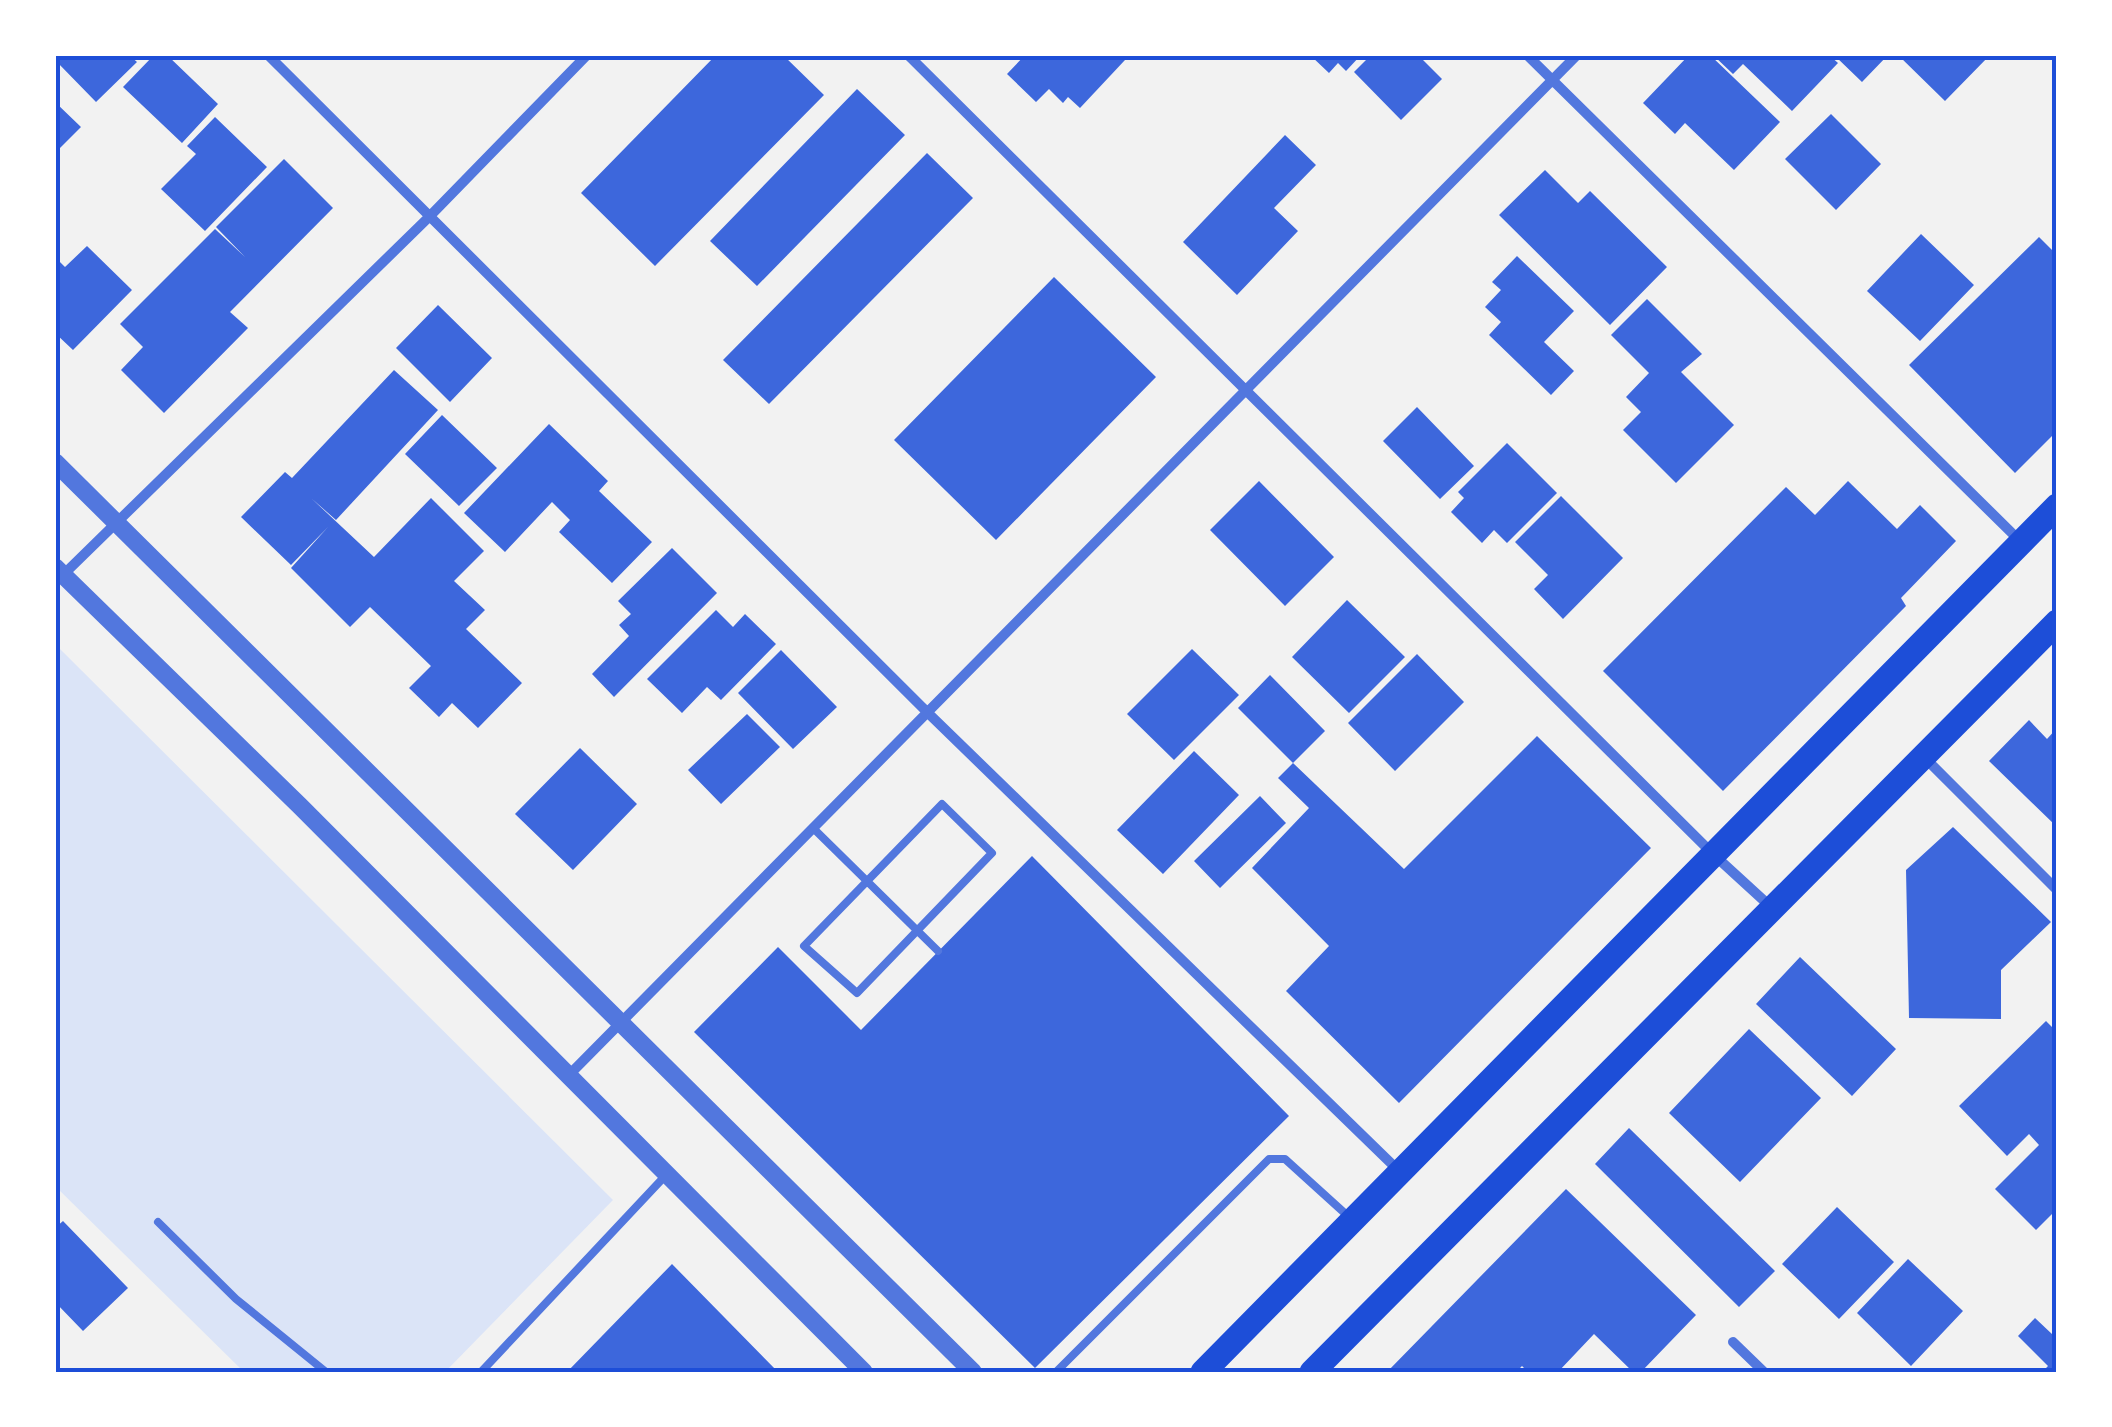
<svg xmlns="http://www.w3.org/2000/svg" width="2112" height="1427" viewBox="0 0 2112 1427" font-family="Overpass,sans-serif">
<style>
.green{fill:#dbe4f7}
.building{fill:#3d67dc}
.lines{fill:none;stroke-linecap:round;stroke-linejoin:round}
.service{stroke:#5277de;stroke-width:8}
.minor{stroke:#5277de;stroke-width:10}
.tertiary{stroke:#5277de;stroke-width:18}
.primary{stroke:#1d4ed8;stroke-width:25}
.neatline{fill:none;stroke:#1d4ed8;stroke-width:4}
</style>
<rect width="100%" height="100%" fill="#f2f2f2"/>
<path class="green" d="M55,644l558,556 -168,172h-201l-189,-186z"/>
<path class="building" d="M64,55h65l8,7 -41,40 -39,-40z
M154,55h13l51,49 -36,39 -59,-56z
M716,55h67l41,40 -169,171 -74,-73z
M1025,55h95l5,5 -45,48 -12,-11 -5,6 -14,-14 -13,13 -29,-28z
M1310,55h51l-15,16 -8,-8 -9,10z
M1371,55h47l24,24 -41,41 -47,-48z
M1689,55h21l70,67 -46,48 -49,-47 -10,11 -32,-31z
M1713,55h116l9,8 -46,48 -49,-47 -10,10z
M1834,55h54l-26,27z
M1898,55h92l-45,46z
M857,89l48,46 -148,151 -47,-45z
M55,102l26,25 -26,26z
M1831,114l50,50 -45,46 -51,-51z
M215,117l52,50 -62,64 -44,-42 35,-35 -9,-8z
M1285,135l31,30 -42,43 24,23 -61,64 -54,-53z
M927,153l46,45 -204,206 -46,-44z
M284,159l49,49 -103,104 18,16 -84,85 -43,-43 22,-23 -23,-23 95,-95 30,28 -29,-30z
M1545,170l33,33 12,-12 77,76 -57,58 -111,-110z
M1921,234l53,51 -54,56 -53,-50z
M2039,237l18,18v176l-42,42 -106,-108z
M87,246l45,44 -59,60 -18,-17v-76l10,10z
M1517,256l57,55 -30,31 30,29 -23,24 -62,-60 12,-13 -16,-15 16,-17 -9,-8z
M1054,277l102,100 -160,163 -102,-100z
M1647,299l55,55 -21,18 53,53 -58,58 -53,-53 18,-18 -15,-15 23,-24 -38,-38z
M438,305l54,53 -42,44 -54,-54z
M394,370l44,40 -102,110 -25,-22 63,59 57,-59 53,53 -30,30 31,29 -19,19 56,54 -44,45 -26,-25 -13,14 -30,-29 22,-22 -61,-59 -20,20 -59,-59 37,-41 -37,38 -50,-48 44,-45 7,6z
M1417,407l57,59 -34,33 -57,-58z
M442,415l55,53 -38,38 -54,-52z
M549,424l59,57 -9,10 53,51 -40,41 -53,-51 11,-12 -18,-18 -47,50 -41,-39z
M1507,443l50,50 -50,50 -13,-13 -12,13 -31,-31 13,-14 -6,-6z
M1259,481l75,76 -49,49 -75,-76z
M1848,481l49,48 23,-24 36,36 -55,57 5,8 -183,185 -120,-120 183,-184 29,28z
M1561,496l62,62 -60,61 -29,-30 14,-14 -33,-33z
M672,548l45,45 -103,104 -22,-23 37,-38 -10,-11 12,-11 -13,-13z
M1347,600l58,57 -56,56 -57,-56z
M716,610l17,17 12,-13 31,30 -55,56 -14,-13 -25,26 -35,-34z
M1192,649l47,46 -65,65 -47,-46z
M781,650l56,57 -44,42 -55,-56z
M1417,654l47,48 -69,69 -47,-48z
M1270,675l55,56 -32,32 111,106 133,-133 114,112 -252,255 -113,-112 43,-45 -77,-78 57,-60 -31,-30 15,-15 -55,-55z
M747,714l33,33 -59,57 -33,-34z
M2029,720l18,19 10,-11v99l-68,-66z
M580,748l57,56 -64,66 -58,-56z
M1194,751l45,44 -76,79 -46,-44z
M1260,796l26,27 -66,65 -26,-27z
M1953,827l98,95 -50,48v49l-92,-1 -3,-148z
M1032,856l257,260 -254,252 -341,-336 84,-85 83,83z
M1800,957l96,92 -44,47 -96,-92z
M2046,1021l11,11v177l-21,21 -41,-41 44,-44 -10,-11 -22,22 -48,-50z
M1749,1029l72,69 -81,84 -71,-69z
M1629,1128l146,143 -36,36 -144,-143z
M1566,1189l130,126 -55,57h-8l-39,-38 -36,38h-30l-6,-6 -6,6h-129z
M1837,1207l57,55 -55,57 -57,-55z
M63,1221l65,67 -45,43 -28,-29v-74z
M1908,1259l55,52 -52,55 -54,-53z
M672,1264l106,108h-211z
M2035,1318l18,17 4,-4v41h-15l6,-6 -30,-30z"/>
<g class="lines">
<path class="service" d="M942,804l50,49 -135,140 -53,-47z
M813,828l125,123
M158,1222l78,77 90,73
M481,1372l185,-197
M1056,1372l213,-213h16l64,58"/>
<path class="minor" d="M268,55l659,657 472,459
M908,55l805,799 59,54
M1527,55l494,487
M63,575l367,-359 157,-161
M1923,756l134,134
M569,1075l1008,-1020
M1733,1342l31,30"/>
<path class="tertiary" d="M55,462l918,910
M55,567l245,239 564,566"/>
<path class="primary" d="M1203,1372l854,-866
M1312,1372l745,-750"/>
</g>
<rect width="2112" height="1427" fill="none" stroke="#ffffff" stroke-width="115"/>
<rect x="58" y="58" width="1996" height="1312" class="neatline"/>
</svg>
